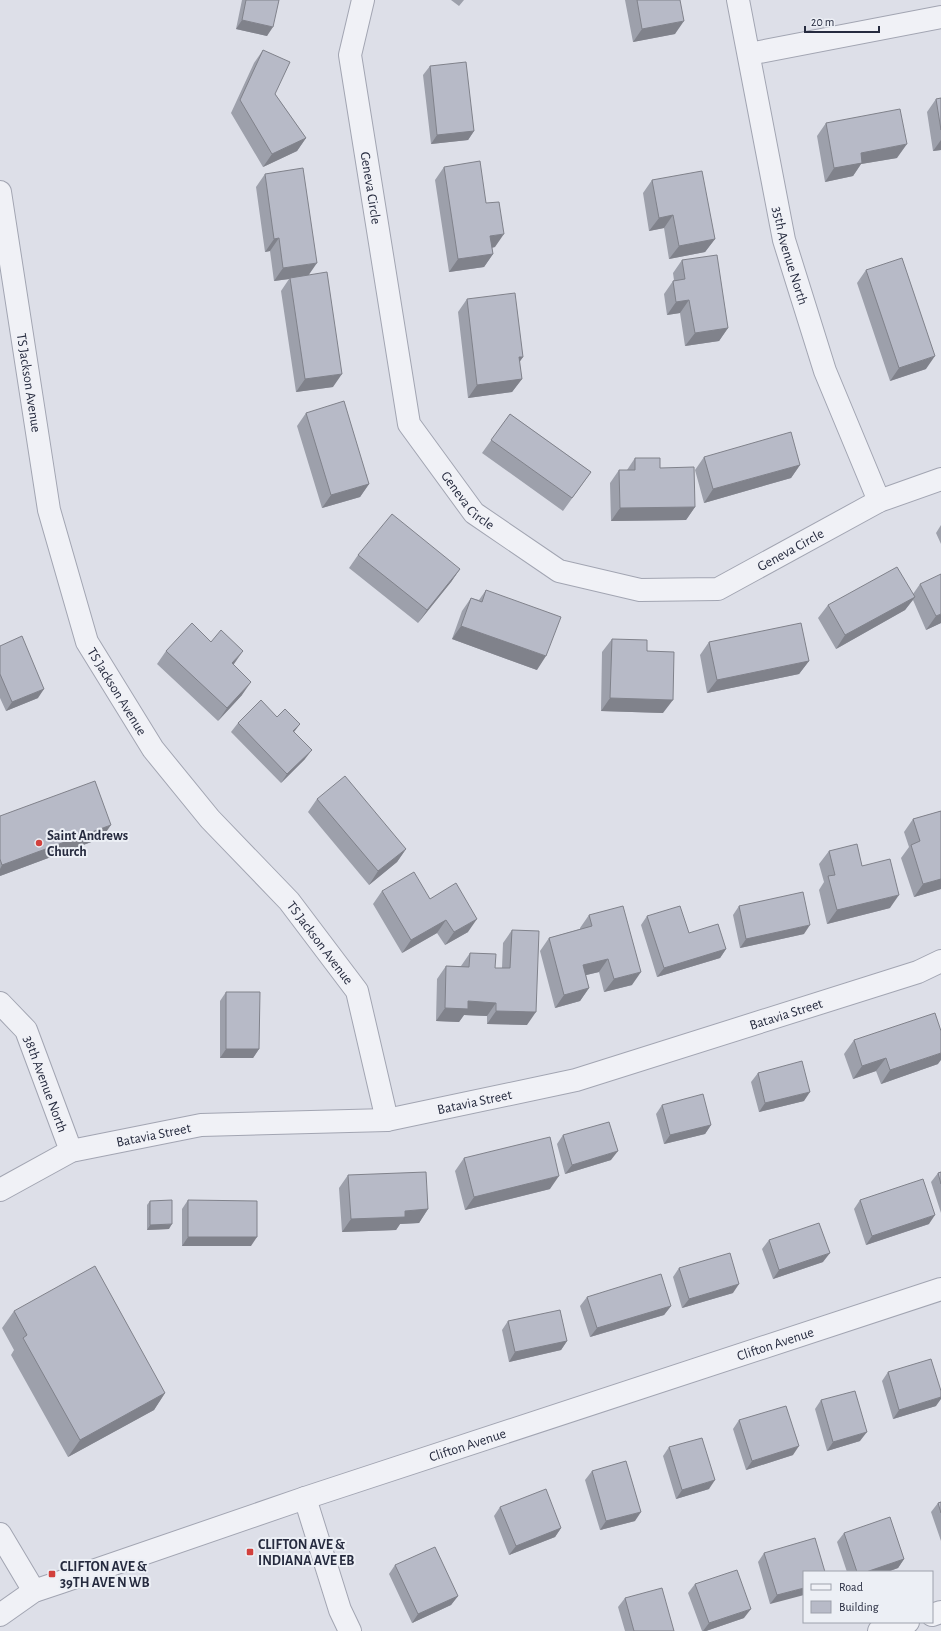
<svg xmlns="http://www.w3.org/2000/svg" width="941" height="1631" viewBox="0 0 941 1631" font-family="'Alegreya Sans',sans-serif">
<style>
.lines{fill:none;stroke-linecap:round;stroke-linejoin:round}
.minor-casing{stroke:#a2a5b2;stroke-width:24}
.minor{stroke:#f0f1f6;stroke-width:22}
.wall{fill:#9da0ab}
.shaded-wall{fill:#80828b}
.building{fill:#b7bac7;stroke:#80828b}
.poi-dot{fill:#d2403c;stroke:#eceff5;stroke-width:1.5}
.labels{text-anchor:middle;stroke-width:4;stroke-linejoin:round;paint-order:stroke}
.street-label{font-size:14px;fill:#262b3f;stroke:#eceff5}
.poi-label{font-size:14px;font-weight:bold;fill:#262b3f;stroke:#eceff5;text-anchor:start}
</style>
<rect width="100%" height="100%" fill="#dddfe8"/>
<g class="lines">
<g class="minor-casing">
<g id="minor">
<path id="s1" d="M363,0l-13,55 59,369 65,89 85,58 81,19 78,-1 161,-88 62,-22"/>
<path id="s2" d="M738,0l46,240 41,131 54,130"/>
<path d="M749,54l192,-37"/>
<path id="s3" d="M0,192l49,318 38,132 66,107 57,70 79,82 68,90 30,129"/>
<path id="s4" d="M0,1003l26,27 45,121"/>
<path id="s5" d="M0,1190l71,-39 130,-26 186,-5 189,-40 342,-108 23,-11"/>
<path d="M305,1498l35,112 10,21"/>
<path d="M0,1534l34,57"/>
<path id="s6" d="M0,1615l34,-24 27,-9 244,-84 636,-209"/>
<path d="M932,1615l9,-3"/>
<path d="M879,1631l29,-9"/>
</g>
</g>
<use href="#minor" class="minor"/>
</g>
<path class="wall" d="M242,0h37l-12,36 -31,-7z
M451,0h13l-5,6z
M625,0h55l-5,34 -42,8z
M263,50l12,44 31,44 -9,13 -34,16 -32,-54 23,-50z
M430,66l44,65 -6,9 -37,4 -8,-69z
M941,98v52l-8,1 -6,-39 9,-13z
M826,123l71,35 -36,6 -8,12 -28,6 -8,-46z
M444,167l42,36 9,44 -3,1 1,6 -9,13 -35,5 -14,-92z
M265,174l44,101 24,112 -37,5 -15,-101 8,-12 -15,2 -4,-30 -5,1 -9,-65z
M652,180l63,59 -10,13 -36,7 -5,-31 -15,3 -6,-38z
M682,260l46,68 -9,13 -34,5 -5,-33 -13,2 -3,-21 9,-13 1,-1 -1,-7z
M866,270l60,99 -36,12 -33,-98z
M467,299l56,58 -4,5 3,17 -10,13 -44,6 -10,-86z
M306,413l63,71 -9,13 -38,11 -25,-82z
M510,414l81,58 -28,39 -81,-58z
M704,457l96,8 -9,13 -87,25 -9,-33z
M635,458l25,10 35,39 -9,13 -75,1 -1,-38 9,-13h8z
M941,525v19l-5,-11z
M358,555l102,14 -9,13 -33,41 -69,-55z
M920,584l21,39 -15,7 -13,-30 -8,10 -69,39 -18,-31 10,-13 85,-11z
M486,590l51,80 -85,-31 10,-28 9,-13 8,2z
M612,639l35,12 16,62 -62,-2 1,-59z
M709,642l100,19 -10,13 -92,19 -7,-38z
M0,646l38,52 -32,13 -6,-13z
M166,651l67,14 9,30 -24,26 -61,-57z
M277,717l23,7 -6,8 11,27 -24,24 -50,-51 7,-9z
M317,799l89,50 -9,13 -28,23 -61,-73z
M941,811v78l-27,8 -13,-39 8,-11 -5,-15 9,-13z
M0,816l102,22 -102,38z
M829,851l33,15 28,42 -63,16 -8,-34 5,-8 -5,-18z
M382,891l48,8 38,33 -23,13 -8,-12 -35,20 -29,-49z
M739,906l65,28 -64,14 -7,-33z
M589,915l43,70 -28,7 -5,-20 -13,3 3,13 -9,13 -25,7 -15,-57 9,-13 31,-9v-1z
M647,916l42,17 37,16 -6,9 -63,19 -16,-52z
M512,930l15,95 -40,-1v-8l-23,-1 -5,7 -23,-1 1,-42 9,-13h15l9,-13 25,15h7l1,-25z
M226,992l33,57 -6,9h-33v-57z
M854,1040l84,24 -57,20 -5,-13 -23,8 -9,-25z
M758,1073l46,28 -45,11 -8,-30z
M662,1105l49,20 -6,9 -41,10 -8,-30z
M563,1135l48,25 -46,14 -8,-30z
M464,1158l86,31 -85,21 -10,-39z
M941,1172v41l-10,-31 7,-9z
M348,1175l80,34 -9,14 -19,1 -4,6 -54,2 -3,-44z
M188,1200l63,46h-69v-37z
M860,1200l69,24 -63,21 -12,-36z
M150,1201l19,28 -22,1v-25z
M769,1240l54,22 -50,17 -11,-30z
M679,1268l54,25 -51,15 -9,-31z
M587,1297l84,9 -7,9 -74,22 -10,-31z
M14,1311l151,82 -11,17 -86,47 -57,-102 3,-5 -12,-22z
M508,1321l59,20 -6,9 -52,12 -7,-32z
M888,1372l48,34 -43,13 -11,-38z
M821,1400l39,41 -33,10 -12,-42z
M739,1420l54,35 -47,15 -13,-41z
M669,1447l40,42 -33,10 -13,-43z
M592,1471l43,50 -35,9 -15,-50z
M941,1502v39l-10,-29 7,-9z
M500,1507l61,21 -6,9 -46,18 -15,-39z
M844,1533l60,26 -6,9 -11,4h-40l-10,-30z
M764,1553l61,19 -55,32 -12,-42z
M395,1565l63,31 -7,9 -39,18 -23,-49z
M695,1584l49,34 -38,13h-4l-14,-38z
M625,1598l49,33h-49l-7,-24z"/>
<path class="shaded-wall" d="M242,20l31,7 -6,9 -31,-7z
M684,21l-9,13 -42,8 9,-13z
M474,131l-6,9 -37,4 6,-9z
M306,138l-9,13 -34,16 9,-13z
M941,140v10l-8,1z
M907,144l-10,14 -36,6 -8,12 -28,6 9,-14 27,-15z
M673,215l-9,13 -15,3 10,-13z
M504,234l-9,13 -14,2 9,-13z
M279,238l-9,13 -5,1 9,-13z
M715,239l-10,13 -36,7 10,-13z
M493,254l-9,13 -35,5 9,-13z
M317,263l-9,13 -18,2 -1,1 -15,2 9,-13z
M689,300l-9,13 -13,2 9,-13z
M728,328l-9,13 -34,5 10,-13z
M935,356l-9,13 -36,12 9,-13z
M519,357h4l-9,13z
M342,374l-9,13 -37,5 9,-13z
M522,379l-10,13 -44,6 9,-13z
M800,465l-9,13 -87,25 9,-14z
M369,484l-9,13 -38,11 9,-13z
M695,507l-9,13 -75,1 9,-13z
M460,569l-9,13 -33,41 9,-13z
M915,597l-10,13 -69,39 9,-14z
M941,614v9l-15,7 10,-14z
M461,626l85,30 -9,14 -85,-31z
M243,651l-9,13 -11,13 9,-14z
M809,661l-10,13 -92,19 10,-13z
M251,682l-9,13 -24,26 9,-13z
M44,689l-6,9 -32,13 6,-9z
M610,698l63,2 -10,13 -62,-2z
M300,724l-7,9v-2z
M312,750l-7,9 -24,24 6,-9z
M111,825l-9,13 -102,38v-7l2,-4z
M406,849l-9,13 -28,23 9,-14z
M941,879v10l-27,8 9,-13z
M899,895l-9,13 -63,16 10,-14z
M477,919l-9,13 -23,13 9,-13z
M446,920l-9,13 -35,20 9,-13z
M810,925l-6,9 -64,14 6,-9z
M726,949l-6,9 -63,19 7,-9z
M608,959l-9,13 -25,6 9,-13z
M641,972l-9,13 -28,7 10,-13z
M589,988l-9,13 -25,7 9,-13z
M468,1001l28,2 -9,13 -23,-1 -5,7 -23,-1 9,-13z
M496,1011l40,1 -9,13 -40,-1z
M226,1049h33l-6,9h-33z
M941,1053v7l-3,4 -57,20 9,-14z
M886,1058l-10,13 -23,8 9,-13z
M810,1092l-6,9 -45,11 6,-9z
M711,1125l-6,9 -41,10 6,-9z
M618,1151l-7,9 -46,14 7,-9z
M559,1176l-9,13 -85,21 9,-13z
M428,1209l-9,14 -19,1 -4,6 -54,2 9,-13 54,-8z
M935,1215l-6,9 -63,21 6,-9z
M172,1224l-3,5 -22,1 3,-5z
M188,1237h69l-6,9h-69z
M830,1253l-7,9 -50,17 6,-9z
M739,1284l-6,9 -51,15 7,-9z
M671,1306l-7,9 -74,22 7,-9z
M567,1341l-6,9 -52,12 6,-10z
M165,1393l-11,17 -86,47 12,-17z
M941,1397v2l-5,7 -43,13 6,-9z
M867,1432l-7,9 -33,10 6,-9z
M799,1446l-6,9 -47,15 6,-9z
M715,1480l-6,9 -33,10 6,-9z
M641,1512l-6,9 -35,9 6,-9z
M561,1528l-6,9 -46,18 7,-9z
M904,1559l-6,9 -11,4h-21z
M804,1588v7l-34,9 7,-9z
M458,1596l-7,9 -39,18 6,-9z
M751,1609l-7,9 -38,13h-3l6,-8z"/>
<path class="building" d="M246,0h33l-6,27 -31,-7z
M637,0h43l4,21 -42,8z
M263,50l27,12 -15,32 31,44 -34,16 -32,-54z
M466,62l8,69 -37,4 -7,-69z
M941,98v32l-5,-31z
M900,109l7,35 -46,9 1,10 -28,5 -8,-45z
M480,161l6,42 13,-1 5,32 -14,2 3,18 -35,5 -14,-92z
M303,168l14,95 -34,5 -4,-30 -5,1 -9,-65z
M702,171l13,68 -36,7 -6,-31 -14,3 -7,-38z
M717,255l11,73 -33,5 -6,-33 -13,2 -3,-21 12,-2 -3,-19z
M902,258l33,98 -36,12 -33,-98z
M327,272l15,102 -37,5 -15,-101z
M515,293l8,64h-4l3,22 -45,6 -10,-86z
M344,401l25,83 -38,11 -25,-82z
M510,414l81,58 -19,26 -81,-58z
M791,432l9,33 -87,24 -9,-32z
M635,458h25v10l34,-1 1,40 -75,1 -1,-38h16z
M392,514l68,55 -33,41 -69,-55z
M897,567l18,30 -70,38 -17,-30z
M941,574v40l-5,2 -16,-32z
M486,590l75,27 -15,39 -85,-30 10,-28 11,4z
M192,623l19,19 10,-12 22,21 -11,12 19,19 -24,26 -61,-57z
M801,623l8,38 -92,19 -8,-38z
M22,636l22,53 -32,13 -12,-28v-28z
M612,639l35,1v11l27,1 -1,48 -63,-2z
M261,700l16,17 8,-8 15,15 -7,7 19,19 -25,24 -49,-51z
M345,776l61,73 -28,22 -61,-72z
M95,781l16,44 -109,40 -2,-6v-43z
M941,811v68l-18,5 -12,-39 9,-4 -7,-22z
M857,844l5,22 28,-7 9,36 -62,15 -9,-34 7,-1 -6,-24z
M414,872l16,27 26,-16 21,36 -23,13 -8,-12 -35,20 -29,-49z
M803,892l7,33 -64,14 -7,-33z
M623,906l18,66 -27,7 -6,-20 -25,6 6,23 -25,7 -15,-57 43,-12 -3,-11z
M680,906l9,27 29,-9 8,25 -62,19 -17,-52z
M512,930l27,1 -3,81 -40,-1v-8l-28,-2v8l-23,-1 1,-42 23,1 1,-14 26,1 -1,14h15z
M226,992h34l-1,57h-33z
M935,1013l6,18v22l-51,17 -4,-12 -24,8 -8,-26z
M802,1061l8,31 -45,11 -7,-30z
M703,1094l8,31 -41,10 -8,-30z
M609,1122l9,29 -46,14 -9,-30z
M550,1137l9,39 -85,21 -10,-39z
M426,1172l2,37 -23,2v6l-54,2 -3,-44z
M941,1172v12l-3,-11z
M923,1179l12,36 -63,21 -12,-36z
M172,1200v24l-22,1v-24z
M188,1200l69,1v36h-69z
M819,1223l11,30 -51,17 -10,-30z
M730,1253l9,31 -50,15 -10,-31z
M95,1266l70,127 -85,47 -57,-102 4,-3 -13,-24z
M661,1274l10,32 -74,22 -10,-31z
M560,1310l7,31 -52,11 -7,-31z
M931,1359l10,32v6l-42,13 -11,-38z
M855,1391l12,41 -34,10 -12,-42z
M786,1406l13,40 -47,15 -13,-41z
M702,1438l13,42 -33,10 -13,-43z
M626,1461l15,51 -35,9 -14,-50z
M546,1489l15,39 -45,18 -16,-39z
M941,1502v11l-3,-10z
M890,1517l14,42 -38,13h-9l-13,-39z
M815,1538l10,34h-21v16l-27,7 -13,-42z
M435,1547l23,49 -40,18 -23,-49z
M737,1570l14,39 -42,14 -14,-39z
M662,1588l12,43h-40l-9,-33z"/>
<g class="poi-dot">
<circle cx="39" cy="843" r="4"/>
<rect x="246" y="1548" width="8" height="8" rx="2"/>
<rect x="48" y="1570" width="8" height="8" rx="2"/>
</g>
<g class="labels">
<g class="street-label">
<text dy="5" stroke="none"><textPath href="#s1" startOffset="191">Geneva Circle</textPath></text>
<text dy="5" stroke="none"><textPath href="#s2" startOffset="261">35th Avenue North</textPath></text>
<text dy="5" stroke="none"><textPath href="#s3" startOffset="193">TS Jackson Avenue</textPath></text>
<text dy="5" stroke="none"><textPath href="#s1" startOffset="527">Geneva Circle</textPath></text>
<text dy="5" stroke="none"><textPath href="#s1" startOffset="887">Geneva Circle</textPath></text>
<text dy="5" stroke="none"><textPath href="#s3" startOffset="517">TS Jackson Avenue</textPath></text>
<text dy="5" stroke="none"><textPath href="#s3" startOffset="841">TS Jackson Avenue</textPath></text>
<text dy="5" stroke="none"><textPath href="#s5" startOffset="813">Batavia Street</textPath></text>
<text dy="5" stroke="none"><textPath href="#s4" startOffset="95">38th Avenue North</textPath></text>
<text dy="5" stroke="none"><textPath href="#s5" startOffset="489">Batavia Street</textPath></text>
<text dy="5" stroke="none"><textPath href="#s5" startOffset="165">Batavia Street</textPath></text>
<text dy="5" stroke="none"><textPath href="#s6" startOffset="823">Clifton Avenue</textPath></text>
<text dy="5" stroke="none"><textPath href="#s6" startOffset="499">Clifton Avenue</textPath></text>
</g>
<g class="poi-label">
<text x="47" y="840">Saint Andrews<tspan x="47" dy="16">Church</tspan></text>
<text x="258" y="1549">CLIFTON AVE &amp;<tspan x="258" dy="16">INDIANA AVE EB</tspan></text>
<text x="60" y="1571">CLIFTON AVE &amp;<tspan x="60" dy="16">39TH AVE N WB</tspan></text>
</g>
</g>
<rect x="803" y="1571" width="130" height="52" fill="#eceff5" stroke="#9da1ac"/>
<rect x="811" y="1584" width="20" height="6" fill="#f0f1f6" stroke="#9da1ac"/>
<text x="839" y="1591" font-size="12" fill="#262b3f">Road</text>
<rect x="811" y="1601" width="20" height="12" fill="#b7bac7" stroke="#9da1ac"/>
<text x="839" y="1611" font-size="12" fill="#262b3f">Building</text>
<path d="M805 26v6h74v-6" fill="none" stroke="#262b3f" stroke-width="2"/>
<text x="811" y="26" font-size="12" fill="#262b3f" stroke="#eceff5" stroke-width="3" paint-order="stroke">20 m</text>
</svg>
